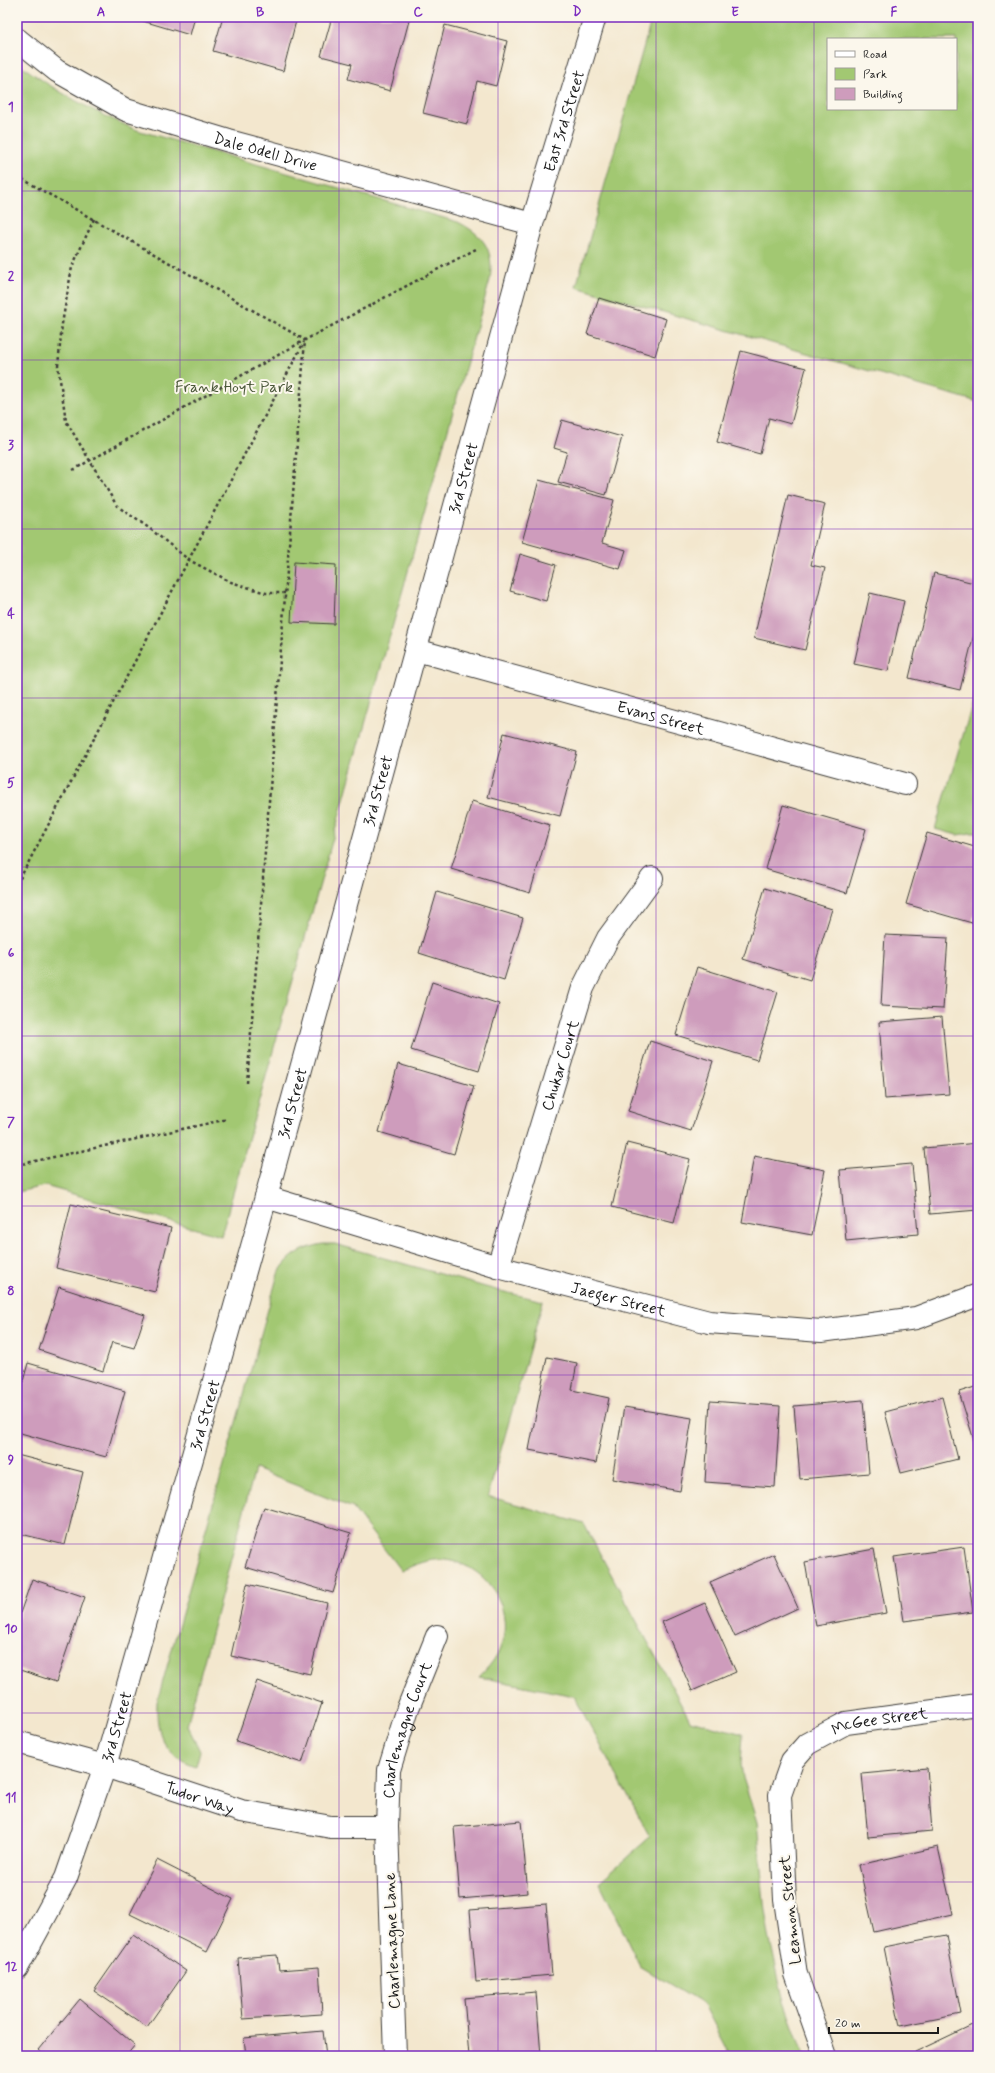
<svg xmlns="http://www.w3.org/2000/svg" width="995" height="2073" viewBox="0 0 995 2073" font-family="Mynerve,sans-serif">
<style>
.green{fill:#a2c872;stroke:#5f7247;fill-rule:evenodd}
.building{fill:#ce9cbc}
.lines{fill:none;stroke-linecap:round;stroke-linejoin:round}
.minor-casing{stroke:#3c3a37;stroke-width:24}
.path{stroke:#3c3a37;stroke-width:2.5;stroke-dasharray:3 3;stroke-linecap:butt}
.minor{stroke:#fff;stroke-width:22}
.grid{fill:none;stroke:#7b2cbf;stroke-width:1;stroke-opacity:0.55}
.labels{text-anchor:middle;stroke-width:4;stroke-linejoin:round;paint-order:stroke}
.street-label{font-size:16px;fill:#1c1c1c;stroke:#fbf7ec}
.park-label{font-size:16px;fill:#4b583a;stroke:#fbf7ec}
.neatline{fill:none;stroke:#7b2cbf;stroke-width:1.5}
.grid-label{font-size:13px;text-anchor:middle;font-weight:bold;fill:#7b2cbf}
</style>
<rect width="100%" height="100%" fill="#fbf7ec"/>
<filter id="ink" filterUnits="userSpaceOnUse"><feTurbulence type="fractalNoise" baseFrequency=".025" numOctaves="2"/><feDisplacementMap in="SourceGraphic" scale="8" xChannelSelector="R" yChannelSelector="G"/><feConvolveMatrix kernelMatrix="1 2 1 2 8 2 1 2 1" color-interpolation-filters="sRGB"/></filter>
<filter id="wash" filterUnits="userSpaceOnUse"><feTurbulence type="fractalNoise" baseFrequency=".012" numOctaves="4" result="noise"/><feDisplacementMap in="SourceGraphic" scale="16" xChannelSelector="R" yChannelSelector="G"/><feGaussianBlur stdDeviation="0.9" result="paint"/><feColorMatrix in="noise" values="0 0 0 0 0 0 0 0 0 0 0 0 0 0 0 0 0 1.4 0 .05"/><feComposite in="paint" operator="in"/></filter>
<g filter="url(#wash)">
<rect width="100%" height="100%" fill="#f3e7ce"/>
<path class="green" d="M652,17h326v385l-402,-115zM828,39h128v70h-128z
M17,62c37,29 77,50 120,68l321,92c27,14 36,28 32,58l-269,956 -176,-50 -28,6z
M978,685v147l-21,3 -22,-6z
M323,1244h12l161,46 47,11 -55,195 96,28 106,196 53,14 -2,30 2,14 14,43 7,82 5,33 15,66 20,54h-73l-27,-51 -64,-39 -41,-84 51,-45 -76,-141 -95,-19c7,-7 14,-15 19,-24 20,-40 -9,-88 -53,-93 -15,-2 -31,5 -44,11l-48,-63 -98,-39 -68,256 13,26 -4,15c-33,-11 -40,-32 -39,-64l121,-428c11,-19 24,-26 45,-30z"/>
<g id="blocks">
<path class="building" d="M145,17h50l-5,18 -47,-14z
M223,17h74l-14,54 -70,-20z
M332,17h78l-20,74 -42,-12 4,-15 -31,-8z
M445,25l62,16 -11,45 -19,-5 -10,43 -44,-11z
M599,298l67,21 -11,37 -68,-22z
M741,351l65,17 -15,56 -22,-6 -9,36 -43,-12z
M562,420l60,17 -16,58 -48,-13 9,-30 -13,-4z
M539,480l75,20 -12,43 24,7 -6,19 -98,-27z
M788,495l37,9 -14,61 14,3 -20,82 -51,-12z
M520,554l36,11 -10,36 -36,-10z
M294,562l42,3 -2,59 -43,-2z
M934,573l44,11v34l-18,72 -51,-12z
M870,593l34,8 -16,70 -34,-7z
M504,733l73,19 -17,64 -72,-19z
M472,801l78,24 -20,68 -79,-24z
M783,805l83,24 -19,64 -82,-24z
M927,833l51,15v53l-6,22 -66,-19z
M765,888l67,21 -22,71 -67,-21z
M437,892l86,26 -19,62 -85,-27z
M885,935l63,3 -5,71 -62,-3z
M697,967l81,25 -21,68 -81,-25z
M432,982l67,22 -20,67 -68,-21z
M942,1017l7,77 -64,5 -6,-77z
M650,1041l63,20 -22,70 -63,-20z
M398,1064l76,22 -20,68 -75,-22z
M627,1143l63,16 -16,64 -62,-16z
M978,1143v67l-48,4 -6,-66z
M754,1156l71,14 -13,65 -70,-13z
M912,1164l6,70 -72,7 -6,-71z
M71,1204l100,24 -16,64 -99,-24z
M59,1287l86,28 -11,33 -22,-6 -9,29 -64,-21z
M547,1357l30,6 -5,27 37,8 -13,65 -67,-13z
M28,1363l97,28 -19,66 -89,-25v-28z
M978,1386v67l-19,-61z
M942,1397l16,62 -57,14 -16,-61z
M863,1400l6,73 -69,6 -6,-73z
M710,1401l70,5 -5,81 -70,-5z
M624,1407l68,11 -12,73 -68,-12z
M17,1455l66,17 -18,73 -48,-12z
M264,1507l87,26 -18,60 -88,-26z
M964,1547l9,65 -69,9 -10,-64z
M874,1549l12,64 -70,13 -11,-64z
M774,1554l24,54 -63,29 -25,-55z
M32,1579l53,18 -29,85 -39,-13v-47z
M247,1584l80,19 -17,71 -79,-18z
M705,1603l31,69 -44,19 -30,-69z
M257,1681l65,22 -20,60 -66,-22z
M927,1768l5,63 -64,6 -6,-63z
M521,1821l7,72 -68,6 -6,-72z
M938,1847l15,67 -79,18 -15,-67z
M157,1860l76,39 -26,53 -77,-38z
M546,1904l6,71 -76,7 -6,-72z
M133,1935l53,36 -39,56 -53,-36z
M946,1935l15,79 -61,12 -16,-79z
M277,1955l2,15 40,-3 3,47 -79,5 -5,-61z
M536,1992l5,64h-72l-5,-58z
M80,1999l55,46 -9,11h-81l-7,-6z
M972,2025l6,13v18h-61l-2,-4z
M323,2031l3,25h-80l-2,-18z"/>
</g>
</g>
<g filter="url(#ink)">
<use href="#blocks" fill-opacity="0" stroke="#3c3a37" stroke-width="1"/>
<g class="lines">
<g class="minor-casing">
<g id="minor">
<path id="s1" d="M17,39l40,32 69,39 103,31 303,83"/>
<path id="s2" d="M416,650l489,134"/>
<path id="s3" d="M266,1197l232,70 211,55 112,9 95,-13 62,-23"/>
<path id="s4" d="M498,1267l85,-279 25,-50 44,-60"/>
<path id="s5" d="M17,1742l88,24 136,45 90,16h56"/>
<path id="s6" d="M17,1968l49,-90 39,-112 161,-569 266,-973 63,-207"/>
<path id="s7" d="M395,2056l-8,-229 2,-57 19,-62 29,-72"/>
<path id="s8" d="M825,2056l-29,-82 -11,-74 -5,-105 12,-34 15,-17 39,-21 132,-18"/>
</g>
</g>
<path class="path" d="M17,176l288,164 171,-91
M94,219l-22,48 -10,57 -4,42 8,55 51,85 32,22 40,32 42,22 35,11h19
M73,470l232,-130
M17,884l287,-542
M247,1083l58,-743
M17,1165l211,-46"/>
<use href="#minor" class="minor"/>
</g>
</g>
<path class="grid" d="M180,17v2039M339,17v2039M498,17v2039M656,17v2039M814,17v2039M17,191h961M17,360h961M17,529h961M17,698h961M17,867h961M17,1036h961M17,1206h961M17,1375h961M17,1544h961M17,1713h961M17,1882h961"/>
<g class="labels">
<g class="street-label">
<text dy="6" stroke="none"><textPath href="#s6" startOffset="1929">East 3rd Street</textPath></text>
<text dy="6" stroke="none"><textPath href="#s1" startOffset="276">Dale Odell Drive</textPath></text>
<text dy="6" stroke="none"><textPath href="#s6" startOffset="1558">3rd Street</textPath></text>
<text dy="6" stroke="none"><textPath href="#s2" startOffset="254">Evans Street</textPath></text>
<text dy="6" stroke="none"><textPath href="#s6" startOffset="1234">3rd Street</textPath></text>
<text dy="6" stroke="none"><textPath href="#s4" startOffset="211">Chukar Court</textPath></text>
<text dy="6" stroke="none"><textPath href="#s6" startOffset="910">3rd Street</textPath></text>
<text dy="6" stroke="none"><textPath href="#s3" startOffset="367">Jaeger Street</textPath></text>
<text dy="6" stroke="none"><textPath href="#s6" startOffset="586">3rd Street</textPath></text>
<text dy="6" stroke="none"><textPath href="#s8" startOffset="403">McGee Street</textPath></text>
<text dy="6" stroke="none"><textPath href="#s6" startOffset="262">3rd Street</textPath></text>
<text dy="6" stroke="none"><textPath href="#s7" startOffset="329">Charlemagne Court</textPath></text>
<text dy="6" stroke="none"><textPath href="#s5" startOffset="191">Tudor Way</textPath></text>
<text transform="translate(789 1910) rotate(-96)" y="6">Leamon Street</text>
<text transform="translate(391 1941) rotate(-92)" y="6">Charlemagne Lane</text>
</g>
<g class="park-label">
<text x="234" y="392">Frank Hoyt Park</text>
</g>
</g>
<rect width="995" height="2073" fill="none" stroke="#fbf7ec" stroke-width="44"/>
<rect x="827" y="38" width="130" height="72" fill="#fbf7ec" stroke="#a29f99"/>
<rect x="835" y="51" width="20" height="6" fill="#ffffff" stroke="#a29f99"/>
<text x="863" y="58" font-size="12" fill="#1c1c1c">Road</text>
<rect x="835" y="68" width="20" height="12" fill="#a2c872" stroke="#a29f99"/>
<text x="863" y="78" font-size="12" fill="#1c1c1c">Park</text>
<rect x="835" y="88" width="20" height="12" fill="#ce9cbc" stroke="#a29f99"/>
<text x="863" y="98" font-size="12" fill="#1c1c1c">Building</text>
<path d="M829 2027v6h109v-6" fill="none" stroke="#1c1c1c" stroke-width="2"/>
<text x="835" y="2027" font-size="12" fill="#1c1c1c" stroke="#fbf7ec" stroke-width="3" paint-order="stroke">20 m</text>
<rect x="22" y="22" width="951" height="2029" class="neatline"/>
<g class="grid-label">
<text x="101" y="16">A</text>
<text x="260" y="16">B</text>
<text x="418" y="16">C</text>
<text x="577" y="16">D</text>
<text x="735" y="16">E</text>
<text x="894" y="16">F</text>
<text x="11" y="111">1</text>
<text x="11" y="280">2</text>
<text x="11" y="449">3</text>
<text x="11" y="618">4</text>
<text x="11" y="787">5</text>
<text x="11" y="957">6</text>
<text x="11" y="1126">7</text>
<text x="11" y="1295">8</text>
<text x="11" y="1464">9</text>
<text x="11" y="1633">10</text>
<text x="11" y="1802">11</text>
<text x="11" y="1971">12</text>
</g>
</svg>
